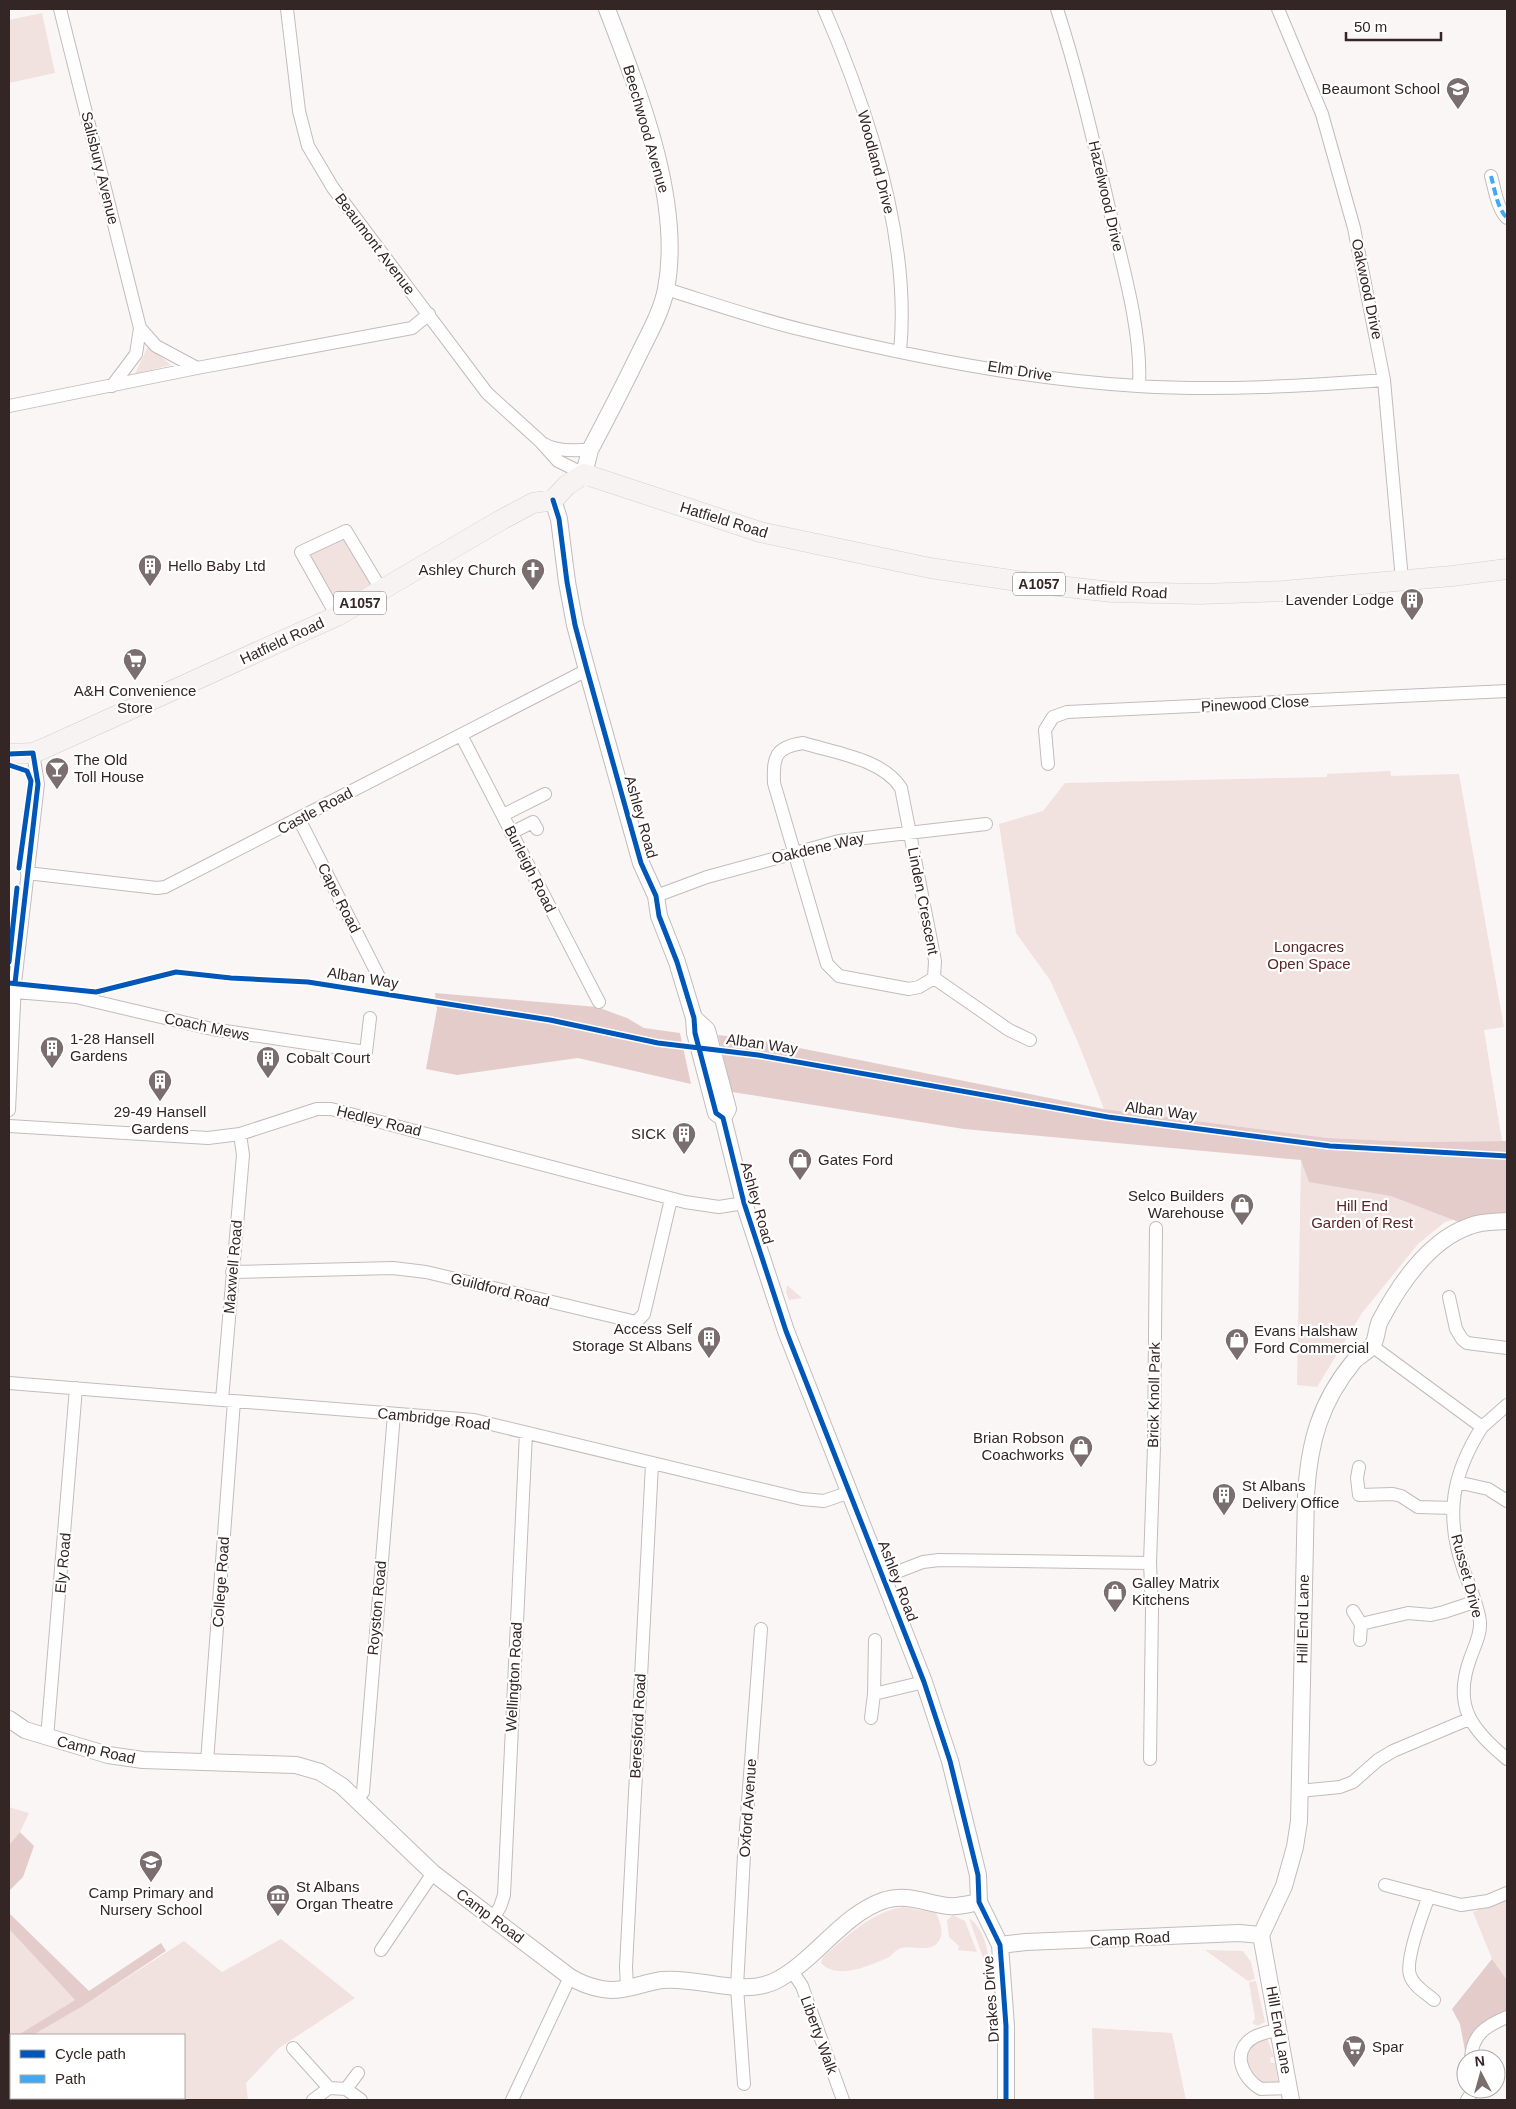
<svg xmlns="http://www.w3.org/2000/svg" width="1516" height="2109" viewBox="0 0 1516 2109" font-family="Arial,sans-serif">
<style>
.green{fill:#f1e1df}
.forest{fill:#e4cccb}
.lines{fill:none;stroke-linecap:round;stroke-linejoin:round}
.minor-casing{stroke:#c4bbbb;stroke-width:14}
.tertiary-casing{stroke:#c4bbbb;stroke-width:18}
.primary-casing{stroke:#d5d0d0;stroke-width:21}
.minor{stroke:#fefefe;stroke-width:12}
.tertiary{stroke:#fefefe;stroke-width:16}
.primary{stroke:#f8f3f3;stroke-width:20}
.quiet{stroke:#3fa9f5;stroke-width:4;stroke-dasharray:8 4;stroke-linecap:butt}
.cycleway-casing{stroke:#fff;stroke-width:8}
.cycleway{stroke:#0057b8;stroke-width:5}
.labels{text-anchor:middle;stroke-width:4.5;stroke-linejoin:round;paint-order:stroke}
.shield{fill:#fff;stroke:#716766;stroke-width:1}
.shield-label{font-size:14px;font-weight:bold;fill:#342625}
.poi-label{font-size:15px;fill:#342625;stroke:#fff;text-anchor:start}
.street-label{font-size:15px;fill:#342625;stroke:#fff}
.park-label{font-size:15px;fill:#5a2526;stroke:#fff}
</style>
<rect width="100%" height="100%" fill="#fbf6f6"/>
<path class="green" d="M42,13l13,60 -46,10v-63z
M148,346l23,19 -36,9z
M342,533l33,57 -41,21 -31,-59z
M1390,771l1,5 68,-2 45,253 -20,3 18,111 -87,1 -87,-4 -224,-29 -27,-69 -27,-60 -34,-47 -17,-109 44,-13 22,-28 262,-6v-3z
M1301,1160l166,56 -22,6 -27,22 -56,69 -45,74 -20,-2z
M787,1285l15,13 -13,2 -3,-8z
M9,1807l20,6 -9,19 -11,13z
M1507,1899v81l-15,-21 -19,-47z
M903,1907l33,6c4,9 9,21 2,29 -8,11 -25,3 -37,6 -4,1 -8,6 -12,9 -18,8 -52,24 -68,6l2,-6c25,-21 46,-44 80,-50z
M953,1915l12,6 12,31 -19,-2 1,-4 -10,-9 -2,-17z
M969,1918c16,11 19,35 22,53l-3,1z
M9,1929l66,71 -57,35h-7l-2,6z
M281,1939l74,59 -76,50 -33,35 2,17h-239v-51l2,-1v50h173v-63h-151l50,-29 101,-65 38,31z
M1205,1950l38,1 8,11 4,17 -7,2z
M1256,1981l9,41 -7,4 -6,-3 3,-4 -6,-37z
M1092,2028l80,5 14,67h-92z
M1267,2038l7,19 -4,1 1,5h4l3,19 -16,3 -13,-10c-3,-17 -3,-23 8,-35z"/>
<path class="forest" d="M435,993l162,14 30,11 17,10 36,5 11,51 -113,-26 -121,17 -31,-6 11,-60z
M718,1035l42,5 344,69 224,29 87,4 92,-1v72l-27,2 -21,7 -68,-26 -82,-14 -8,-22 -337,-31 -232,-37z
M20,1832l14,14 -11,31 -14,14v-46z
M9,1913l80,78 72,-48 5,8 -83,55 -50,29h-15l57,-35 -66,-71z
M1492,1959l15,21v30c-22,9 -34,18 -42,41l-5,-27 -8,-15z"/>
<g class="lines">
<g class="minor-casing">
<path id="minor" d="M60,9l80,319 -4,26 -24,32
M287,9l12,102 9,35 25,42 154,205 53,48 18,20 26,13
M824,9c44,101 87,231 76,343
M1057,9c23,71 39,143 56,216 12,49 29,111 26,161
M1278,9l44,105 32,114 30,152 18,200
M1491,176c4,14 6,32 16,42
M666,289c45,14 91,30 137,41 106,26 227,50 335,56 82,5 165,0 246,-6
M140,328l16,18 41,22
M9,406l188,-38 215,-40 17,-14
M544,444c14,8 30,6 46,6
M337,616l-36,-64 45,-21 36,60
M461,735l138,267
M803,743c32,10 80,16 98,45l34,173 -1,17 -15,9 -10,2 -70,-13 -12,-12 -53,-181c-1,-26 1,-36 29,-40z
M1048,764l-3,-34 8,-13 14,-5 440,-21
M503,815l42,-21
M299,819l80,158
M511,833l22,-11 4,7
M27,873l130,15 8,-1 422,-217
M656,896l51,-19 132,-36 147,-17
M934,978l75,52 21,10
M15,992l61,5 136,32 154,23 4,-34
M9,1110l6,-127 23,-199 -5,-31
M9,1126l199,12 32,-4 77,-25h14l354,93 34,5 25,-4
M232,1272l161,-4 33,4 210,50 8,-8 27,-115
M1449,1297l7,32 6,10 5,4 40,5
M1372,1346l110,81c-30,47 -37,88 -19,141 6,17 15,36 17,54 1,13 -6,25 -10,37 -17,47 1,70 37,100
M9,1383l465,37 328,79 22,2 26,-9
M222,1400l21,-245 -3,-21
M1482,1427l25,-22
M1359,1467l-2,11 2,17 34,-1 8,2 17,11 35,1
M1457,1482l31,7 19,12
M884,1577l39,-15 16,-2 211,3
M1353,1611l8,13 -1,16
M1361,1624l47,-11 23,2 13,-3 30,-10
M874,1694l1,-54
M871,1718l3,-24 50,-12
M47,1738l29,-350
M1150,1759l2,-150 -2,-46 4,-116 2,-219
M207,1762l27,-361
M1299,1791l41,-4 13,-5 25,-22 15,-9 76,-32
M357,1800l6,-8 31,-378
M1385,1885l76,20 27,-4 19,-8
M1429,1896c-6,16 -24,65 -19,79 3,11 16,18 24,25
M493,1918l7,-11 4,-12 22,-462
M381,1950l52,-77
M792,1971l10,15 41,114
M627,1988l-1,-21 26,-503
M1279,2030c-8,1 -16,3 -23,6 -26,13 -15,42 5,53l28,-1
M293,2048l36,40 17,1 15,11
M1471,2059c1,-25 15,-33 36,-42
M744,2084l-7,-97 7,-132 17,-226
M346,2089l12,-16
M313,2100l16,-12
M512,2100l58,-123
M1467,2100l7,-11"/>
</g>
<g class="tertiary-casing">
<path id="tertiary" d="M584,474l6,-24c17,-32 34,-65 50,-98 10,-20 22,-42 26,-63 17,-88 -28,-199 -59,-280
M553,500l6,19 8,63 8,43 12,45 54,193 15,33 3,20 18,46 17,56 1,15 21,80 7,5 21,85 42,128 138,351 26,79 28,114 1,27 21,43 6,81v74
M694,1018l13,12 21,79 -5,9
M9,1719l16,11 83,25 35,5 153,5 24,7 22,14 91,87 137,104c10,6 21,10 32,12 20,4 40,-6 60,-9 38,-4 82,19 117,-1 38,-21 64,-65 106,-79 23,-7 42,4 64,6 9,1 20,-2 30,-4
M1000,1945l26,-3 213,-9 22,2
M1291,2100l-30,-165 23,-49 11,-39 4,-26 7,-326c3,-52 14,-93 48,-134 5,-5 13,-9 18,-15 5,-6 4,-17 8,-25 19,-36 49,-81 90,-95 12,-5 25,-4 37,-5"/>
</g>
<g class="primary-casing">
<path id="primary" d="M9,754l24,-1 12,-5 292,-132 164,-96 32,-17 20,-3 14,-15 17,-11 176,58 170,36 101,15 81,9 88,2 83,-3 169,-15 55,-7"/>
</g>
<use href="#minor" class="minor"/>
<use href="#tertiary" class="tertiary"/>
<use href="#primary" class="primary"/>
<path class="quiet" d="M1491,176c4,14 6,32 16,42"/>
<g class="cycleway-casing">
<path id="cycleway" d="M553,500l6,19 8,63 8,43 12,45 54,193 15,33 3,20 18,46 17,56 1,15 21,80 7,5 21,85 42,128 138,351 26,79 28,114 1,27 21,43 6,81v74
M9,754l24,-1 5,31 -23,199
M9,765l18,6 4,10 -12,87
M9,962l8,-74
M9,983l87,9 80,-20 55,6 77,4 242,38 108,23 100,12 350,62 222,29 177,10"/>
</g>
<use href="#cycleway" class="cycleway"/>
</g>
<defs>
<g id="school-pin" transform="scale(1.25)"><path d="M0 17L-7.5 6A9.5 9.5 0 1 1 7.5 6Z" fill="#7a6f6e" stroke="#fff"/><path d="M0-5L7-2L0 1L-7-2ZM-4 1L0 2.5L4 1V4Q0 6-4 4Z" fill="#fff"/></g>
<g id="building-pin" transform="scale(1.25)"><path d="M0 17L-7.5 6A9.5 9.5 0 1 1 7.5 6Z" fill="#7a6f6e" stroke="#fff"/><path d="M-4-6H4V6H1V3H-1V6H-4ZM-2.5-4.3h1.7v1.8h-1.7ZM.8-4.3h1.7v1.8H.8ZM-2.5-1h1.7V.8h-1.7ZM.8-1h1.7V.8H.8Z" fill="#fff"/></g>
<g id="church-pin" transform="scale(1.25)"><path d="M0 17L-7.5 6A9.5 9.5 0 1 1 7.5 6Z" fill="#7a6f6e" stroke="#fff"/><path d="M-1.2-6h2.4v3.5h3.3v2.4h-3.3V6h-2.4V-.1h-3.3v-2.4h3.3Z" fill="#fff"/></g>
<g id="supermarket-pin" transform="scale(1.25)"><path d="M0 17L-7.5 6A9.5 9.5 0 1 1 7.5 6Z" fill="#7a6f6e" stroke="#fff"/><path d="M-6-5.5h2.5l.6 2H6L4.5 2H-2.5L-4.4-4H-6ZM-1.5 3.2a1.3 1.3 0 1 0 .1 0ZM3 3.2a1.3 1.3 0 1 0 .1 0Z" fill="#fff"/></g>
<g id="bar-pin" transform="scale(1.25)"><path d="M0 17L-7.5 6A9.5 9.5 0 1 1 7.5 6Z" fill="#7a6f6e" stroke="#fff"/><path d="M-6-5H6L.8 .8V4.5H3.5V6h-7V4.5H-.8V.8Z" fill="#fff"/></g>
<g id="shop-pin" transform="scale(1.25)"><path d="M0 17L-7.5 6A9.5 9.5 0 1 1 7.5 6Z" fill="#7a6f6e" stroke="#fff"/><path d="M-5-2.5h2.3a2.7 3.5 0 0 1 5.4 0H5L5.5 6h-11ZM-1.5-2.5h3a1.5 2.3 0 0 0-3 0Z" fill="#fff"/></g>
<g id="museum-pin" transform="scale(1.25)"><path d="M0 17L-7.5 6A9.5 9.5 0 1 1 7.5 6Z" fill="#7a6f6e" stroke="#fff"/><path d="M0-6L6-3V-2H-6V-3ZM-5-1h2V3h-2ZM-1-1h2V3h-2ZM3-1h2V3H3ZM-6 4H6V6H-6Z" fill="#fff"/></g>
</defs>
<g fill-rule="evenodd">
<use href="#school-pin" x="1458" y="89"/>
<use href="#building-pin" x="150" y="566"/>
<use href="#church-pin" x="533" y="570"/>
<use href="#building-pin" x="1412" y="600"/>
<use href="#supermarket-pin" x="135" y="660"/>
<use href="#bar-pin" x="57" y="769"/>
<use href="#building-pin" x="52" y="1048"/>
<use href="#building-pin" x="268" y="1058"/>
<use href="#building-pin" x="160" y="1081"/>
<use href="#building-pin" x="684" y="1134"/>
<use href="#shop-pin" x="800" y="1160"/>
<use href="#shop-pin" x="1242" y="1205"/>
<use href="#building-pin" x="709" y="1338"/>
<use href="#shop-pin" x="1237" y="1340"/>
<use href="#shop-pin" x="1081" y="1447"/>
<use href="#building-pin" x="1224" y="1495"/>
<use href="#shop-pin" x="1115" y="1592"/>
<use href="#school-pin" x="151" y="1862"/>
<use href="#museum-pin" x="278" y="1896"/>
<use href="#supermarket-pin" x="1354" y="2047"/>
</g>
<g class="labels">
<g class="shield">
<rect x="1013" y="572.5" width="52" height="23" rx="4"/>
<rect x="334" y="591.5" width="52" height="23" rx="4"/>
</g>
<g class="shield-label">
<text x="1039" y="589">A1057</text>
<text x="360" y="608">A1057</text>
</g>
<g class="poi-label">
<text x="1440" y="94" text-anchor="end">Beaumont School</text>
<text x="168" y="571">Hello Baby Ltd</text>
<text x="516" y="575" text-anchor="end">Ashley Church</text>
<text x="1394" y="605" text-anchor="end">Lavender Lodge</text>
<text x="135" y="696" text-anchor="middle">A&amp;H Convenience<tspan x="135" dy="17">Store</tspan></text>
<text x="74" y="765">The Old<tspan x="74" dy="17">Toll House</tspan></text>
<text x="70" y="1044">1-28 Hansell<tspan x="70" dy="17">Gardens</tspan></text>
<text x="286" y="1063">Cobalt Court</text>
<text x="160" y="1117" text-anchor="middle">29-49 Hansell<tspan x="160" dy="17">Gardens</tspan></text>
<text x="666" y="1139" text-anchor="end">SICK</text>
<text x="818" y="1165">Gates Ford</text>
<text x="1224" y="1201" text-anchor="end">Selco Builders<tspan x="1224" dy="17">Warehouse</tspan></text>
<text x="692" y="1334" text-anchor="end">Access Self<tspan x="692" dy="17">Storage St Albans</tspan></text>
<text x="1254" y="1336">Evans Halshaw<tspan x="1254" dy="17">Ford Commercial</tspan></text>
<text x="1064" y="1443" text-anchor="end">Brian Robson<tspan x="1064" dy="17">Coachworks</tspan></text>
<text x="1242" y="1491">St Albans<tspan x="1242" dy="17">Delivery Office</tspan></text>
<text x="1132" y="1588">Galley Matrix<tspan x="1132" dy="17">Kitchens</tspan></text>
<text x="296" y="1892">St Albans<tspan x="296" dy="17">Organ Theatre</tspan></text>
<text x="151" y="1898" text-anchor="middle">Camp Primary and<tspan x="151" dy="17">Nursery School</tspan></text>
<text x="1372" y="2052">Spar</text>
</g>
<g class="street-label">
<text transform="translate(646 129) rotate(74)" y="5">Beechwood Avenue</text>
<text transform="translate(876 162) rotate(75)" y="5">Woodland Drive</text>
<text transform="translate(100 168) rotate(76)" y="5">Salisbury Avenue</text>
<text transform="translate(1106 196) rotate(77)" y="5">Hazelwood Drive</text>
<text transform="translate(375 244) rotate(53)" y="5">Beaumont Avenue</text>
<text transform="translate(1367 289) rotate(78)" y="5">Oakwood Drive</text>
<text transform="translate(1020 371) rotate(9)" y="5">Elm Drive</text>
<text transform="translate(724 520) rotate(17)" y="5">Hatfield Road</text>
<text transform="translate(1122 591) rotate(3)" y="5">Hatfield Road</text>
<text transform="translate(282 641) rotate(-25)" y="5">Hatfield Road</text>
<text transform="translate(1255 704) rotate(-3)" y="5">Pinewood Close</text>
<text transform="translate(315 811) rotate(-28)" y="5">Castle Road</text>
<text transform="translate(641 817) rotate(74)" y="5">Ashley Road</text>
<text transform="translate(818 848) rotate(-13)" y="5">Oakdene Way</text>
<text transform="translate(530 869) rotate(63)" y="5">Burleigh Road</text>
<text transform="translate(339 898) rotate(63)" y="5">Cape Road</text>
<text transform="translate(923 901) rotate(79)" y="5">Linden Crescent</text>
<text transform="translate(363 978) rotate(9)" y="5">Alban Way</text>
<text transform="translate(207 1027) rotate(12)" y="5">Coach Mews</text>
<text transform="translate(762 1044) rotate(8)" y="5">Alban Way</text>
<text transform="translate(1161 1111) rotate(7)" y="5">Alban Way</text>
<text transform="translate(379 1121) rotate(14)" y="5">Hedley Road</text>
<text transform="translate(757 1203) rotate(74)" y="5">Ashley Road</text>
<text transform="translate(233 1267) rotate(-85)" y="5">Maxwell Road</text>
<text transform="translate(500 1290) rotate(14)" y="5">Guildford Road</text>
<text transform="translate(1154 1395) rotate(-89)" y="5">Brick Knoll Park</text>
<text transform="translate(434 1419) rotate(6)" y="5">Cambridge Road</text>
<text transform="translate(63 1563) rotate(-85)" y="5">Ely Road</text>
<text transform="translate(1467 1576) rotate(75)" y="5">Russet Drive</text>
<text transform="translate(898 1581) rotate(69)" y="5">Ashley Road</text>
<text transform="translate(221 1582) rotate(-86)" y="5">College Road</text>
<text transform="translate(377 1608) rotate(-85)" y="5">Royston Road</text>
<text transform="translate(1303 1619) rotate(-89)" y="5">Hill End Lane</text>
<text transform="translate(514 1677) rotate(-87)" y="5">Wellington Road</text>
<text transform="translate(638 1726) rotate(-87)" y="5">Beresford Road</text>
<text transform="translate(96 1750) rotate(13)" y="5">Camp Road</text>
<text transform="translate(748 1808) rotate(-86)" y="5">Oxford Avenue</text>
<text transform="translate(490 1916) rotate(37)" y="5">Camp Road</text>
<text transform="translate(1130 1939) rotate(-3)" y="5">Camp Road</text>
<text transform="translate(991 1999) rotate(-94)" y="5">Drakes Drive</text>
<text transform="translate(1279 2030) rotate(80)" y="5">Hill End Lane</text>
<text transform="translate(819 2035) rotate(70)" y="5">Liberty Walk</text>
</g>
<g class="park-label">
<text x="1309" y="952">Longacres<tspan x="1309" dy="17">Open Space</tspan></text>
<text x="1362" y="1211">Hill End<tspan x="1362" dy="17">Garden of Rest</tspan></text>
</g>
</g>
<rect width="1516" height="2109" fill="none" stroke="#342625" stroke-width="20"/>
<rect x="10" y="2034" width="175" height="65" fill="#ffffff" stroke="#aea8a8"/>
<rect x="20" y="2050" width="25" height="8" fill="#0057b8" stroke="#aea8a8"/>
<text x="55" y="2059" font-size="15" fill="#342625">Cycle path</text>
<rect x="20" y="2075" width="25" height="8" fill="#3fa9f5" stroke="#aea8a8"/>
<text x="55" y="2084" font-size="15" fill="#342625">Path</text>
<g transform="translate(1481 2074) rotate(354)"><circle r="24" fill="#ffffff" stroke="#aea8a8"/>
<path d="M0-4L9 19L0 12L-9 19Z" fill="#7a6f6e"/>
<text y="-8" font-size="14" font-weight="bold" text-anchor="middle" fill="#342625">N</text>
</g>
<path d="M1346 32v8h95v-8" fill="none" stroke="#342625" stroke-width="2.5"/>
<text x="1354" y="32" font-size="15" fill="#342625" stroke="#ffffff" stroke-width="4" paint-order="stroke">50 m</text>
</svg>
